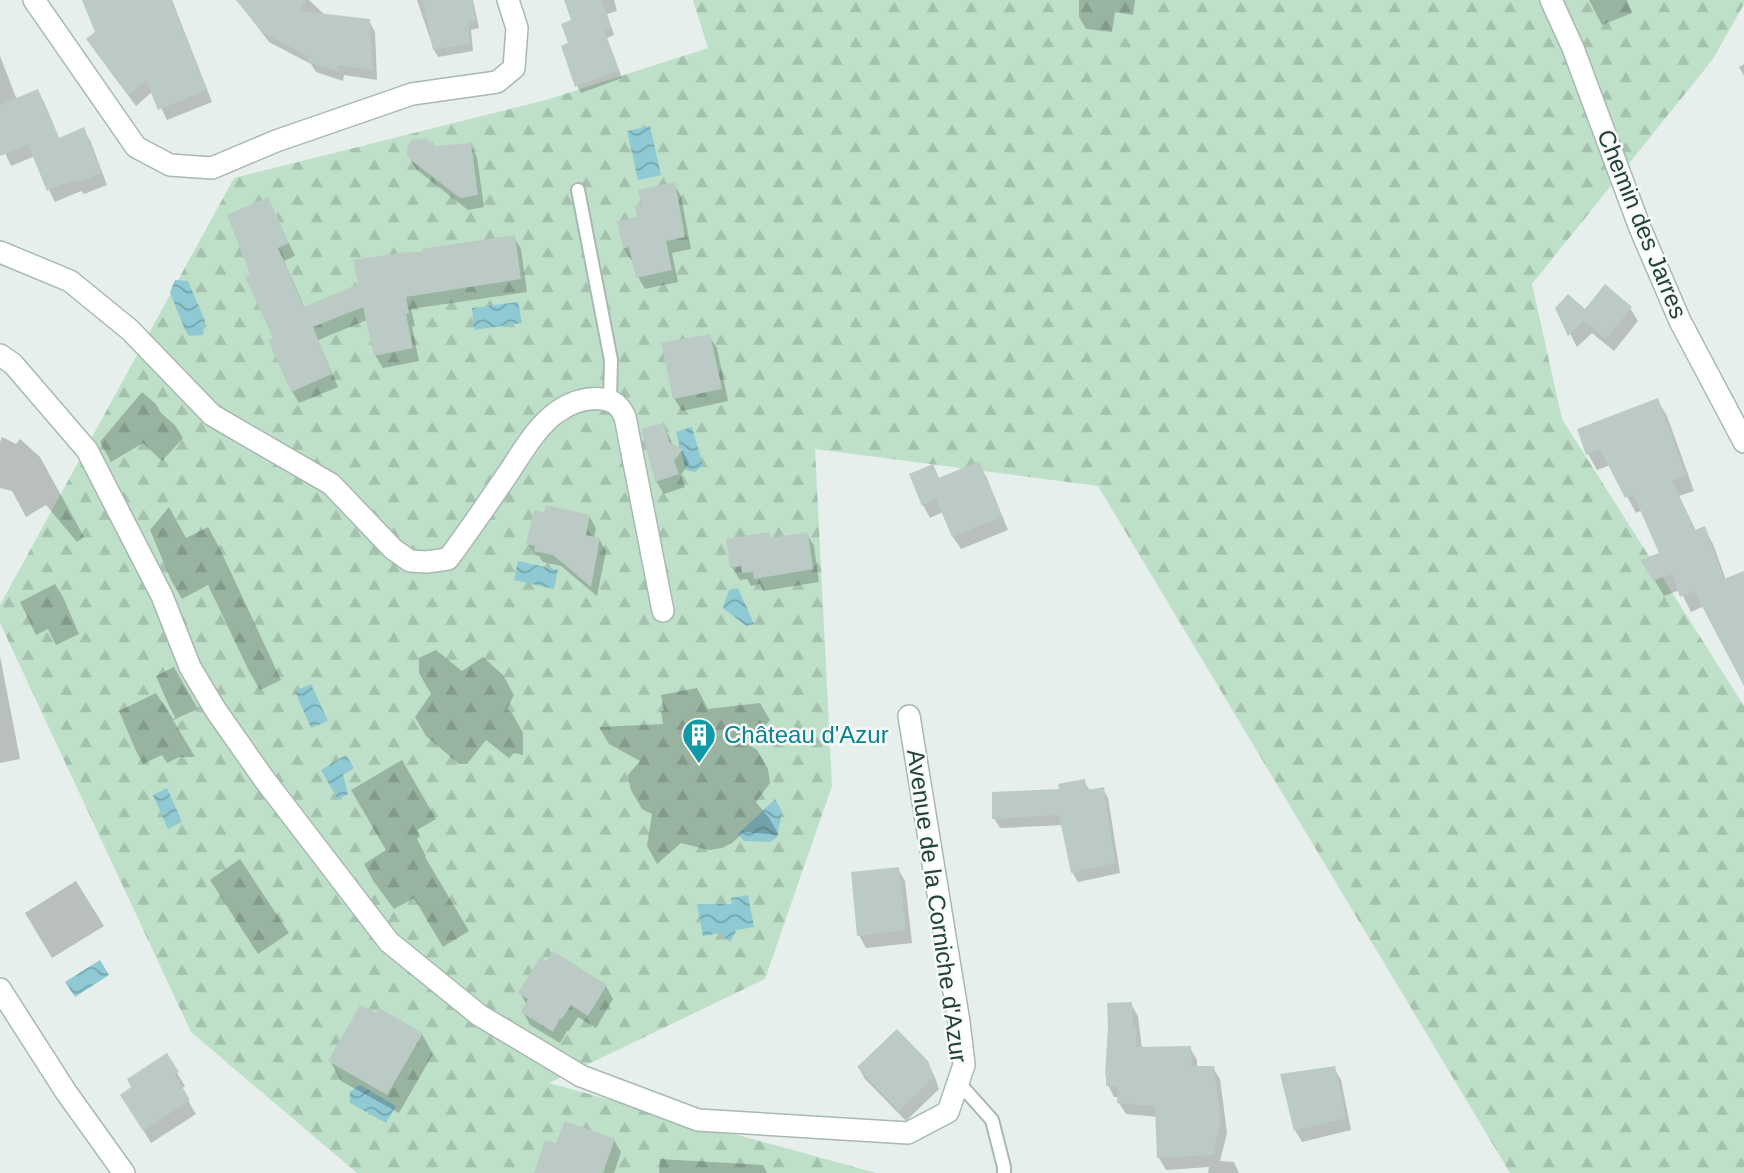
<svg xmlns="http://www.w3.org/2000/svg" width="1744" height="1173" viewBox="0 0 1744 1173" font-family="Helvetica,sans-serif">
<style>
.forest{fill:url(#forest-firs)}
.water{fill:url(#water-waves)}
.shadow{fill:#0003}
.building{fill:#bbcac4}
.lines{fill:none;stroke-linecap:round;stroke-linejoin:round}
.service-casing{stroke:#a8b8b2;stroke-width:16}
.minor-casing{stroke:#a8b8b2;stroke-width:24}
.service{stroke:#fff;stroke-width:12}
.minor{stroke:#fff;stroke-width:21}
.labels{text-anchor:middle;stroke-width:5;stroke-linejoin:round;paint-order:stroke}
.street-label{font-size:24px;fill:#24423a;stroke:#f7fbf9}
.culture-label{font-size:24px;fill:#0d838f;stroke:#f7fbf9;text-anchor:start}
</style>
<defs>
<pattern id="forest-firs" width="22" height="20" patternUnits="userSpaceOnUse" patternTransform="scale(1.75)"><rect width="22" height="20" fill="#bfe0c8"/><path d="M5 1l3.5 6h-7zM16 11l3.5 6h-7z" fill="#a4c1ad"/></pattern>
<pattern id="water-waves" width="16" height="10" patternUnits="userSpaceOnUse" patternTransform="scale(1.75)"><rect width="16" height="10" fill="#8ec9d4"/><path d="M0 5q4-4 8 0t8 0" fill="none" stroke="#74a5ad"/></pattern>
</defs>
<rect width="100%" height="100%" fill="#e6efeb"/>
<path class="forest" d="M693,0h1051v4l-31,55 -181,225 30,135 182,287v467h-234l-412,-687 -283,-37 17,337 -67,193 -216,104 327,90h-519l-166,-141 -191,-409v-18l234,-427 312,-78 162,-52z"/>
<path class="water" d="M650,126l11,49 -23,5 -11,-49z
M175,280l13,1 17,40 -2,14 -14,1 -4,-6 -15,-38z
M518,302l4,21 -48,7 -2,-22z
M692,427l11,38 -8,7 -9,-2 -10,-38z
M518,561l40,9 -4,19 -40,-9z
M738,588l16,36 -8,2 -23,-18 6,-18z
M311,684l17,37 -17,7 -16,-37z
M346,755l8,13 -11,7 5,19 -10,6 -17,-30z
M167,788l15,34 -14,7 -15,-34z
M775,799l7,13 -5,25 -7,5 -26,-1 -6,-7z
M748,895l6,32 -17,3 -7,12 -10,-9 -17,3 -6,-32h35l-1,-6z
M100,960l9,15 -34,22 -10,-15z
M360,1085l36,21 -10,17 -36,-20v-11z"/>
<path class="shadow" d="M85,0h87l40,102 -45,18 -14,-29 -17,15 -41,-55 3,-19z
M237,0h72l17,16 43,5 6,11 2,48 -33,-5 -1,6 -27,-9 -5,-8 -42,-22z
M417,0h56l6,28 -8,2 2,21 -35,6 -4,-7z
M565,0h49l3,11 -10,3 7,21 -7,3 15,40 -41,15 -4,-7 -7,-42 3,-23z
M1079,0h56l-2,15 -18,-3 -3,20 -26,-3 -7,-12z
M1589,0h38l5,13 -30,12z
M0,56l17,44 21,-9 6,11 16,38 23,-11 7,11 17,45 -23,9 -3,-3 -26,11 -6,-12 -14,-34 -24,10 -11,-24z
M1744,64v12l-5,-9z
M470,145l7,12 7,50 -16,3 -51,-40 -8,-13 27,-9z
M674,184l7,12 10,53 -19,4 6,29 -33,7 -7,-12 -4,-18 -3,1 -7,-12z
M274,212l21,44 -11,5 21,47 55,-23 65,-32 89,-16 7,12 6,43 -116,17 4,17 -3,1 7,34 -36,7 -8,-13 -8,-35 -49,20 20,47 -39,16 -7,-12 -40,-117z
M1557,308l28,3 45,-3 8,13 -24,30 -22,-18 -15,14z
M709,336l8,12 11,53 -46,10 -8,-13z
M142,392l14,12 5,9 14,12 8,13 -21,23 -19,-18 -32,19 -11,-20z
M1657,400l10,16 27,75 -15,5 17,35 8,-3 9,16 13,36 18,-7v109l-40,-76 -13,6 -11,-22 -16,6 -12,-20 9,-22 -19,-44 -6,3 -26,-48 -13,5 -9,-16z
M663,425l7,13 3,8 9,4 7,13 -8,12 4,12 -21,7 -8,-13z
M2,437l14,7 4,-5 20,18 44,80 -7,5 -31,-37 -20,12 -14,-26 -12,-3v-46z
M978,464l8,12 22,54 -47,19 -8,-12 -10,-25 -13,6 -7,-13 16,-25z
M169,507l17,31 22,-11 11,20 62,133 -21,10 -11,-19 -41,-86 -26,14 -11,-19 -21,-50z
M589,516l7,12 -2,10 5,1 7,12 -9,45 -36,-30 -18,-4 -4,-6 -4,-1 -7,-11z
M768,534l3,5 36,-5 7,12 5,36 -56,9 -3,-7 -9,2 -4,-7 -7,1 -8,-13z
M55,584l8,13 16,37 -23,11 -8,-16 -12,6 -16,-33z
M436,650l26,21 21,-14 20,18 11,20 -7,14 5,4 11,20v22l-9,-2 -5,5 -23,-18 -19,24h-8l-33,-28 -11,-19 16,-23 -12,-21v-15z
M0,656l20,103 -20,4z
M174,667l24,42 -25,11 22,37h-16l-12,6 -5,-8 -19,9 -7,-13 -17,-40 37,-18 17,26 2,-2 -6,-11 -13,-30z
M697,688l11,21 52,-6 10,17 -21,25 8,5 11,19 2,14 -14,19 13,16 10,17 -35,-3 -12,11 -10,5 -13,2 -28,-7 -24,21 -10,-18 5,-32 -10,-5 -11,-19 -3,-15 12,-14 -31,-17 -10,-17 64,-3 -2,-13h3l-3,-16z
M402,760l34,59 -19,11 3,6 -3,3 9,17 -1,1 44,74 -26,16 -29,-49 -20,11 -20,-27 -10,-18 22,-14 -35,-60z
M1084,781l6,10 13,-2 5,9 12,75 -42,9 -6,-10 -9,-47 -63,3 -6,-10z
M240,859l49,74 -31,21 -48,-74z
M898,869l7,12 7,62 -46,5 -7,-13z
M76,881l28,45 -52,32 -27,-45z
M606,986l7,13 -17,29 -18,-11 -9,14h-2l-7,12 -30,-18 -7,-13 4,-7 -7,-12z
M1131,1004l7,12 4,33 48,-1 7,12v8h16l7,11 7,54 -7,28 14,1 5,11h-31l1,-6 -43,3 -7,-12 -1,-41 -32,-3 -7,-11v-6h-5l-6,-12z
M376,1016l46,18 11,20 -34,59 -58,-32 -11,-20z
M166,1055l19,31 -4,3 15,25 -45,29 -21,-35z
M927,1062l7,13 5,14 -33,32 -41,-42 -6,-11z
M1334,1068l7,12 10,50 -49,12 -7,-12z
M614,1140l7,12 -7,21h-79l23,-28z
M660,1159l103,6 4,8h-108z"/>
<path class="building" d="M82,0h89l36,90 -49,20 -12,-30 -17,15 -43,-56 9,-7z
M236,0h70l-6,11 70,8 3,51 -35,-5 -1,6 -29,-9 1,-5 -47,-25z
M423,0h49l4,21 -8,2 2,21 -37,6z
M564,0h38l9,27 -7,4 15,39 -44,17 -14,-41 7,-3 -7,-19 10,-4z
M38,89l21,49 25,-11 18,46 -26,10 -2,-3 -27,11 -19,-46 -28,11v-51z
M424,138l12,8 35,-3 7,52 -18,3 -53,-41v-10l5,-7z
M675,182l10,55 -19,4 6,29 -36,8 -7,-31 -6,2 -6,-28 20,-4 -2,-12 6,-1 -3,-14z
M268,197l21,46 -11,5 26,59 54,-23 -5,-24 54,-8h15v-3l93,-14 6,44 -115,18 3,16 -3,1 7,34 -39,8 -11,-49 -50,20 19,47 -41,18 -23,-52 5,-2 -28,-61 5,-3 -23,-59z
M1605,284l27,23 -26,32 -22,-18 -16,15 -13,-28 13,-14 17,15z
M710,334l12,55 -49,10 -12,-56z
M1658,398l28,77 -14,5 23,50 10,-4 19,53 20,-8v115l-50,-95 -14,6 -8,-23 -19,7 -13,-21 19,-7 -26,-59 -8,4 -25,-49 -14,6 -9,-26z
M664,423l5,19 14,7 -9,12 5,13 -24,8 -14,-53z
M979,461l23,56 -50,20 -16,-38 -14,7 -13,-32 24,-10 6,14z
M546,505l44,10 -4,20 14,3 -9,49 -38,-32 -19,-4 1,-5 -9,-2 8,-34 10,2z
M769,532l1,6 38,-6 5,37 -59,10 -1,-7 -11,1 -1,-7 -11,2 -4,-29z
M1085,779l2,11 17,-3 11,76 -44,10 -12,-58 -67,4v-27l67,-3 -1,-5z
M899,867l7,63 -49,6 -6,-64z
M553,951l54,34 -19,31 -17,-11 -9,14 -2,-1 -7,14 -32,-20 7,-13 -10,-6 22,-36 6,4z
M1132,1002l1,25 3,-1v21l55,-1 1,20h22l7,54 -8,35 -56,3 -2,-52 -38,-3 1,-17h-12v-11h-1l3,-48 -1,-24z
M360,1005l16,8 3,-5 44,25 -36,62 -59,-34z
M897,1029l31,32 6,16 -35,34 -42,-44z
M167,1053l12,19 -4,3 15,25 -47,31 -23,-36 11,-8 -4,-8z
M1335,1066l11,52 -52,13 -14,-57z
M565,1121l50,18 -12,34h-69l11,-33 11,3z"/>
<g class="lines">
<g class="service-casing">
<path id="service" d="M578,190l33,170 -1,40
M959,1083l33,37 12,47v6"/>
</g>
<g class="minor-casing">
<path id="minor" d="M34,0l102,147 34,18 42,3 64,-27 136,-47 85,-12 17,-14 3,-40 -9,-28
M1551,0l22,48 67,180 40,93 64,121
M0,252l70,29 60,49 82,85 119,69 62,65 17,12 17,1 21,-3c21,-28 40,-56 59,-84 15,-22 28,-47 50,-63 13,-9 28,-15 45,-13 12,1 18,7 23,18l38,194
M0,355l13,9 74,86 75,146 28,71 25,42 49,70 125,163 90,73 102,61 117,44 210,13 40,-21 16,-47 -5,-43 -50,-306
M0,989l66,103 58,81"/>
</g>
<use href="#service" class="service"/>
<use href="#minor" class="minor"/>
</g>
<defs>
<g id="building-pin" transform="scale(1.75)"><path d="M0 17L-7.5 6A9.5 9.5 0 1 1 7.5 6Z" fill="#0f9aa8" stroke="#f7fbf9"/><path d="M-4-6H4V6H1V3H-1V6H-4ZM-2.5-4.3h1.7v1.8h-1.7ZM.8-4.3h1.7v1.8H.8ZM-2.5-1h1.7V.8h-1.7ZM.8-1h1.7V.8H.8Z" fill="#fff"/></g>
</defs>
<g fill-rule="evenodd">
<use href="#building-pin" x="699" y="735"/>
</g>
<g class="labels">
<g class="street-label">
<text transform="translate(1642 224) rotate(68)" y="8">Chemin des Jarres</text>
<text transform="translate(937 906) rotate(82)" y="8">Avenue de la Corniche d'Azur</text>
</g>
<g class="culture-label">
<text x="724" y="743">Château d'Azur</text>
</g>
</g>
</svg>
